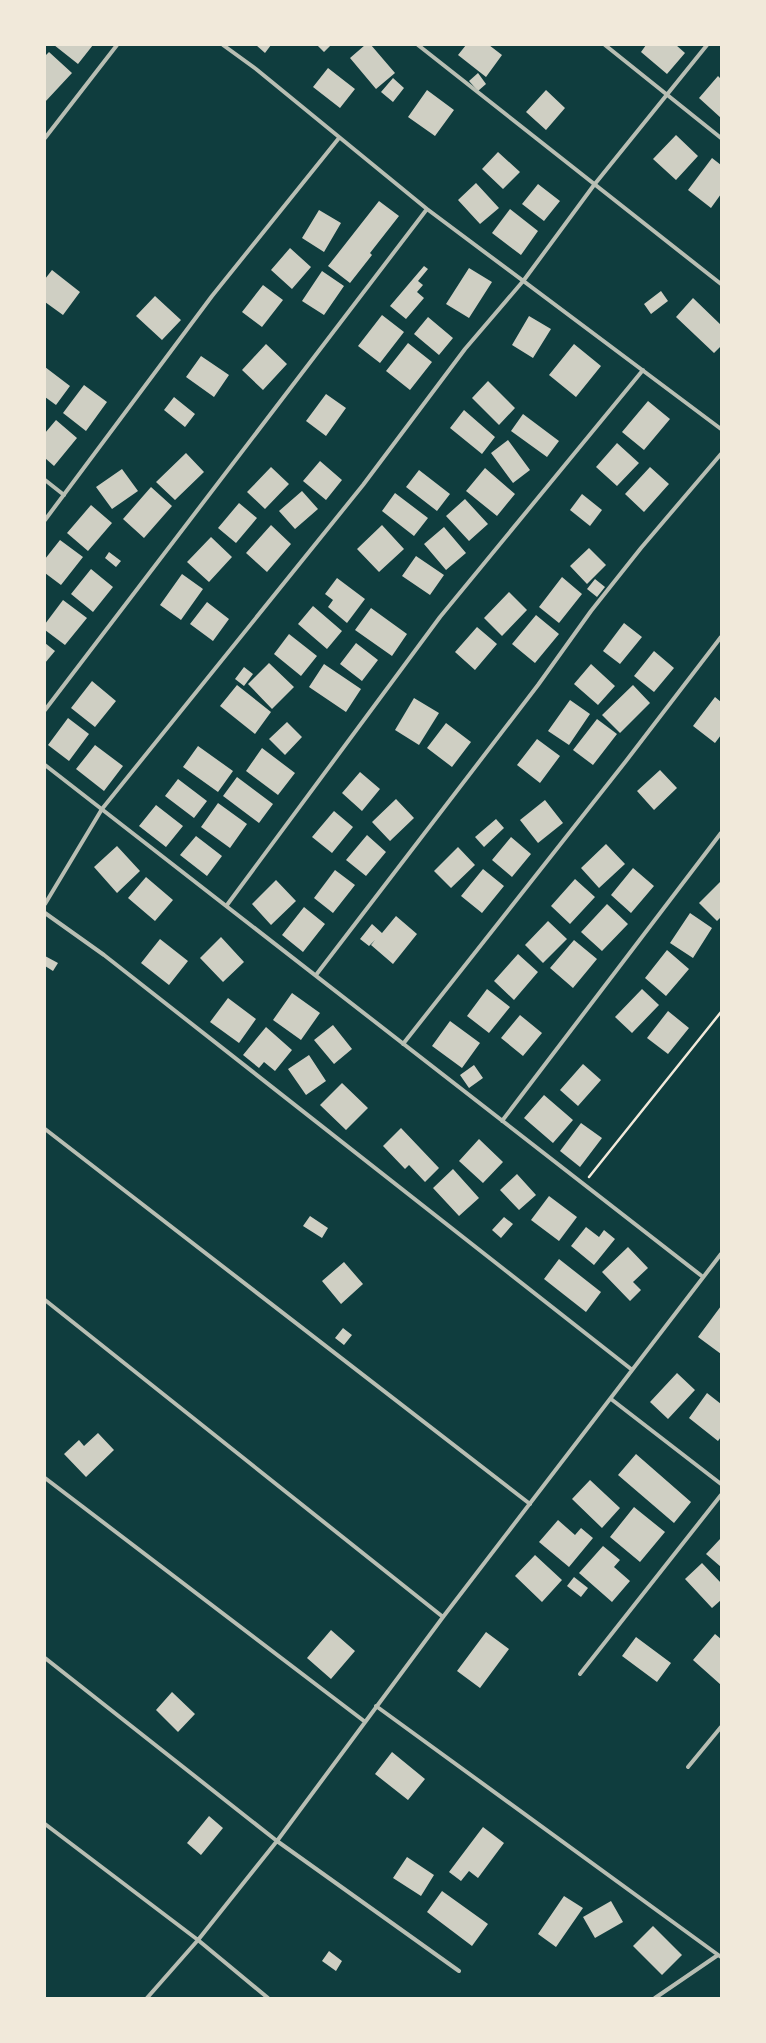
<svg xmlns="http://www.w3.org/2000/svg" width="766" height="2043" viewBox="0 0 766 2043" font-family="'Nunito Sans',sans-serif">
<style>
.building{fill:#cfcfc3}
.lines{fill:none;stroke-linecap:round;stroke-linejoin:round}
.path{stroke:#f1e9da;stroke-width:2.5}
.minor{stroke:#b8beb3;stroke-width:4}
</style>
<rect width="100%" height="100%" fill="#0f3d3e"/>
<path class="building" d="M54,45h39l-15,19z
M256,45h15l-6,8z
M317,45h14l-7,7z
M365,45h6l24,28 -19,16 -26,-31z
M466,45h23l13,10 -16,22 -28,-22z
M646,45h30l9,8 -18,21 -26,-22z
M49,52l23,21 -27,29v-46z
M328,68l27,21 -15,19 -27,-21z
M478,73l8,11 -8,7 -9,-10z
M718,76l3,3v39l-22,-20z
M393,78l11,10 -11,14 -12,-10z
M427,90l27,20 -19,26 -27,-19z
M546,90l19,18 -19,22 -20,-18z
M676,135l22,21 -22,24 -23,-21z
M498,152l22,20 -17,17 -21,-20z
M712,158l9,7v29l-10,14 -23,-18z
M476,183l23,25 -19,16 -22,-24z
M538,184l22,17 -16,20 -22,-17z
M379,201l20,15 -29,37 2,2 -22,28 -22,-17z
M510,209l28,22 -17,24 -29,-22z
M319,210l22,13 -17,29 -22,-14z
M290,248l21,19 -19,22 -21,-19z
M424,266l4,3 -10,12 5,4 -6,7 7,6 -18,21 -16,-13z
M469,268l23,14 -23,36 -23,-14z
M52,270l28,22 -17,23 -18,-13v-23z
M322,271l22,15 -20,29 -22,-14z
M263,285l20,15 -21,27 -20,-15z
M661,291l7,10 -17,13 -7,-10z
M155,296l26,24 -19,20 -26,-24z
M693,298l28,27v21l-7,7 -38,-36z
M382,315l22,17 -24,31 -22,-17z
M529,316l22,13 -18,29 -21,-13z
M428,317l25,21 -14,17 -25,-21z
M408,343l24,19 -22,28 -24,-19z
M266,344l21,20 -24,26 -21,-20z
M574,344l27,22 -25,31 -27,-22z
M201,356l28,19 -15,22 -28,-20z
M45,367l25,19 -14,19 -11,-8z
M488,381l27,27 -16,17 -27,-27z
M84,385l23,17 -21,29 -23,-18z
M326,394l20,14 -20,28 -20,-15z
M174,397l21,17 -10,13 -21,-17z
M648,401l22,18 -26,31 -22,-18z
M464,410l31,27 -13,17 -32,-26z
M523,414l36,27 -12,16 -36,-26z
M56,420l21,18 -23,28 -9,-8v-25z
M508,440l22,30 -17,13 -22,-30z
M617,443l22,20 -22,23 -21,-19z
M186,453l18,19 -29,28 -19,-18z
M320,461l22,19 -16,20 -23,-19z
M271,467l18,17 -24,25 -18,-17z
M650,467l19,17 -25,28 -19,-18z
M485,468l30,26 -18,22 -31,-25z
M122,469l16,22 -26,18 -16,-22z
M419,470l31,24 -13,17 -31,-24z
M151,487l21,19 -28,32 -21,-19z
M302,491l16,18 -23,20 -16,-18z
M395,493l33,25 -14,18 -32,-25z
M582,494l20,16 -12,16 -20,-16z
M465,499l23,25 -19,17 -23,-25z
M239,503l18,15 -21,25 -18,-15z
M91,505l21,18 -24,28 -21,-18z
M271,525l20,19 -24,28 -21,-19z
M382,525l22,24 -25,23 -22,-23z
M444,527l22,26 -20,17 -22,-26z
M211,537l21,20 -23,25 -22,-20z
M60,540l23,17 -22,28 -16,-12v-14z
M589,548l17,17 -19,19 -17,-18z
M109,552l12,9 -5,6 -11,-9z
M416,556l28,19 -14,20 -28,-19z
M91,569l22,18 -20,25 -22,-18z
M182,574l21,15 -22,31 -21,-15z
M562,577l20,17 -23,29 -20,-16z
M337,578l28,21 -18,24 -19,-16 5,-7 -8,-6z
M595,579l10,8 -8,10 -10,-8z
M509,592l18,18 -25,26 -18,-18z
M63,600l24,18 -22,27 -20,-15v-6z
M207,602l22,17 -16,22 -23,-17z
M313,606l29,25 -15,18 -29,-25z
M371,608l36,26 -15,22 -37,-26z
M536,615l23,19 -24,29 -23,-19z
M624,623l18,14 -22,27 -17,-13z
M477,627l20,17 -22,26 -20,-18z
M289,634l28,22 -16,20 -27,-22z
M45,643l10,8 -10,12z
M356,643l22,17 -16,21 -22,-17z
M654,651l20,17 -20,24 -20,-16z
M269,663l25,24 -22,22 -24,-25z
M324,664l37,25 -15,23 -37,-25z
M591,664l24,22 -17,19 -24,-21z
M244,667l9,7 -9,12 -9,-7z
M92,681l24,20 -21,26 -24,-19z
M237,685l34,27 -16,22 -35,-28z
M633,685l17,18 -30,30 -18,-18z
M715,697l6,5v33l-6,8 -22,-17z
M414,698l25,15 -20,32 -24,-15z
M570,700l20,14 -21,31 -21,-14z
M68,718l21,16 -20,27 -21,-16z
M597,719l20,15 -24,31 -20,-15z
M287,722l15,15 -17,18 -16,-16z
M446,723l25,19 -19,25 -25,-19z
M537,739l23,17 -20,27 -23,-18z
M95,745l28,21 -19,25 -28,-22z
M198,746l35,25 -15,21 -35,-25z
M262,748l33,25 -17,22 -32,-24z
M660,770l17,18 -23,22 -17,-19z
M360,772l20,17 -18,22 -20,-18z
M237,777l36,27 -14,19 -36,-27z
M178,779l29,22 -13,17 -29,-22z
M396,799l18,19 -24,23 -18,-19z
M545,800l18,23 -25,20 -18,-23z
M218,803l29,21 -17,24 -29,-21z
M156,805l27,21 -17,21 -27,-21z
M334,811l19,16 -21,26 -20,-16z
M496,819l8,9 -20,19 -9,-10z
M367,835l19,17 -20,24 -20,-16z
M196,836l26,20 -15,20 -27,-21z
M511,837l20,17 -19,23 -20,-17z
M606,844l19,20 -26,24 -18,-20z
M117,846l23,25 -23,22 -23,-26z
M458,847l17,18 -24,23 -17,-17z
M633,868l21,18 -23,27 -20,-18z
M483,869l21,17 -22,27 -21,-17z
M335,870l20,15 -22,28 -19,-15z
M146,877l27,23 -18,21 -27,-23z
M575,879l20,18 -25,27 -19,-18z
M276,880l20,21 -25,24 -19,-21z
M721,881v36l-4,4 -18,-18z
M607,904l21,20 -26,27 -21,-19z
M304,907l21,17 -22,28 -21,-17z
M690,913l22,15 -19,30 -23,-15z
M396,916l21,18 -24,30 -22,-19 4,-5 -6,6 -9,-7 12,-15 10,9z
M548,921l19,18 -24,24 -18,-18z
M221,937l23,25 -21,20 -23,-24z
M160,939l28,22 -19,24 -28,-22z
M574,940l23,19 -24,29 -23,-20z
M667,950l22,19 -23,27 -21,-18z
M518,954l20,18 -24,28 -20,-19z
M45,956l13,7 -5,8 -8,-5z
M487,989l23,18 -21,26 -22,-17z
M642,989l17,16 -27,28 -17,-16z
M292,993l28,20 -19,27 -28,-20z
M228,998l28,21 -17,24 -29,-21z
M668,1011l21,17 -21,26 -21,-16z
M520,1015l22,18 -19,23 -22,-18z
M450,1021l30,22 -18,25 -30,-22z
M333,1025l19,24 -18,15 -20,-24z
M266,1027l26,23 -17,21 -11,-9 -5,6 -16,-13z
M309,1055l17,26 -20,14 -18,-26z
M583,1064l18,16 -23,26 -18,-16z
M474,1065l9,13 -14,10 -9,-13z
M342,1083l26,25 -22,22 -26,-25z
M544,1095l29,25 -20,23 -29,-25z
M581,1123l21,15 -22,29 -20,-16z
M401,1128l38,40 -14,14 -16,-17 -4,4 -22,-23z
M479,1139l24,23 -20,21 -24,-22z
M453,1169l26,29 -20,18 -26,-28z
M517,1174l19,21 -17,15 -19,-20z
M549,1196l28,21 -18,24 -28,-21z
M310,1216l18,12 -6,10 -19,-12z
M504,1217l9,7 -12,14 -9,-8z
M586,1227l13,10 5,-7 11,9 -21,26 -23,-19z
M628,1247l20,21 -15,14 8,8 -11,11 -28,-29z
M559,1259l42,33 -15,20 -42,-33z
M344,1262l19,22 -22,20 -19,-23z
M721,1306v48l-23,-17z
M343,1328l9,7 -8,10 -9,-7z
M677,1373l18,17 -27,29 -18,-17z
M707,1393l14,11v33l-3,4 -29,-23z
M98,1433l16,17 -28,27 -22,-23 15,-14 5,6z
M636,1454l55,48 -17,21 -56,-48z
M590,1480l30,28 -18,20 -30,-29z
M634,1507l31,25 -25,30 -30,-25z
M558,1520l17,15 6,-7 12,10 -24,29 -30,-25z
M721,1538v29l-15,-13z
M603,1546l17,14 -6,7 16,14 -18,21 -33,-29z
M535,1555l27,25 -20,22 -27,-26z
M702,1563l19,20v17l-9,8 -27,-29z
M574,1577l14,11 -7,9 -14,-11z
M331,1630l24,21 -24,28 -24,-21z
M486,1632l23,17 -29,39 -23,-17z
M715,1634l6,5v46l-28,-25z
M636,1637l35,26 -14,19 -35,-26z
M172,1692l23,22 -17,18 -22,-22z
M392,1752l33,27 -17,21 -33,-26z
M209,1816l14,12 -22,27 -14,-12z
M483,1827l21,16 -26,35 -9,-7 -8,10 -12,-9z
M407,1857l27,18 -13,21 -28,-18z
M442,1891l46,33 -16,22 -45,-34z
M564,1896l19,12 -27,39 -18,-13z
M611,1901l12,21 -28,16 -12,-21z
M653,1926l29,29 -20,20 -29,-29z
M329,1951l13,10 -6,10 -14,-10z"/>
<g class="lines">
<path class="path" d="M589,1177l132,-165"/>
<path class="minor" d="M223,45l33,24 171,140 294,220
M418,45l303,239
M605,45l116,93
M45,138l72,-93
M45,480l19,15
M45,520l167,-224 127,-158
M45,710l382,-501
M45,765l658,512
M45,904l57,-95 261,-324 102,-136 59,-69 70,-95 113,-140
M227,905l213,-288 203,-247
M45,913l59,42 527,414
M316,975l222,-290 53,-74 50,-63 80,-94
M403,1044l223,-283 95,-124
M502,1121l219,-288
M45,1129l485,375
M45,1300l398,317
M611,1399l110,85
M45,1478l319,243
M45,1658l232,183 182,130
M580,1674l141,-179
M376,1706l345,251
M688,1767l33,-40
M45,1824l153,116 70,58
M147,1998l51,-58 79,-99 166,-224 278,-363
M655,1998l63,-43"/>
</g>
<rect width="766" height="2043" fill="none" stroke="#f1e9da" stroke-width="92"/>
</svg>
